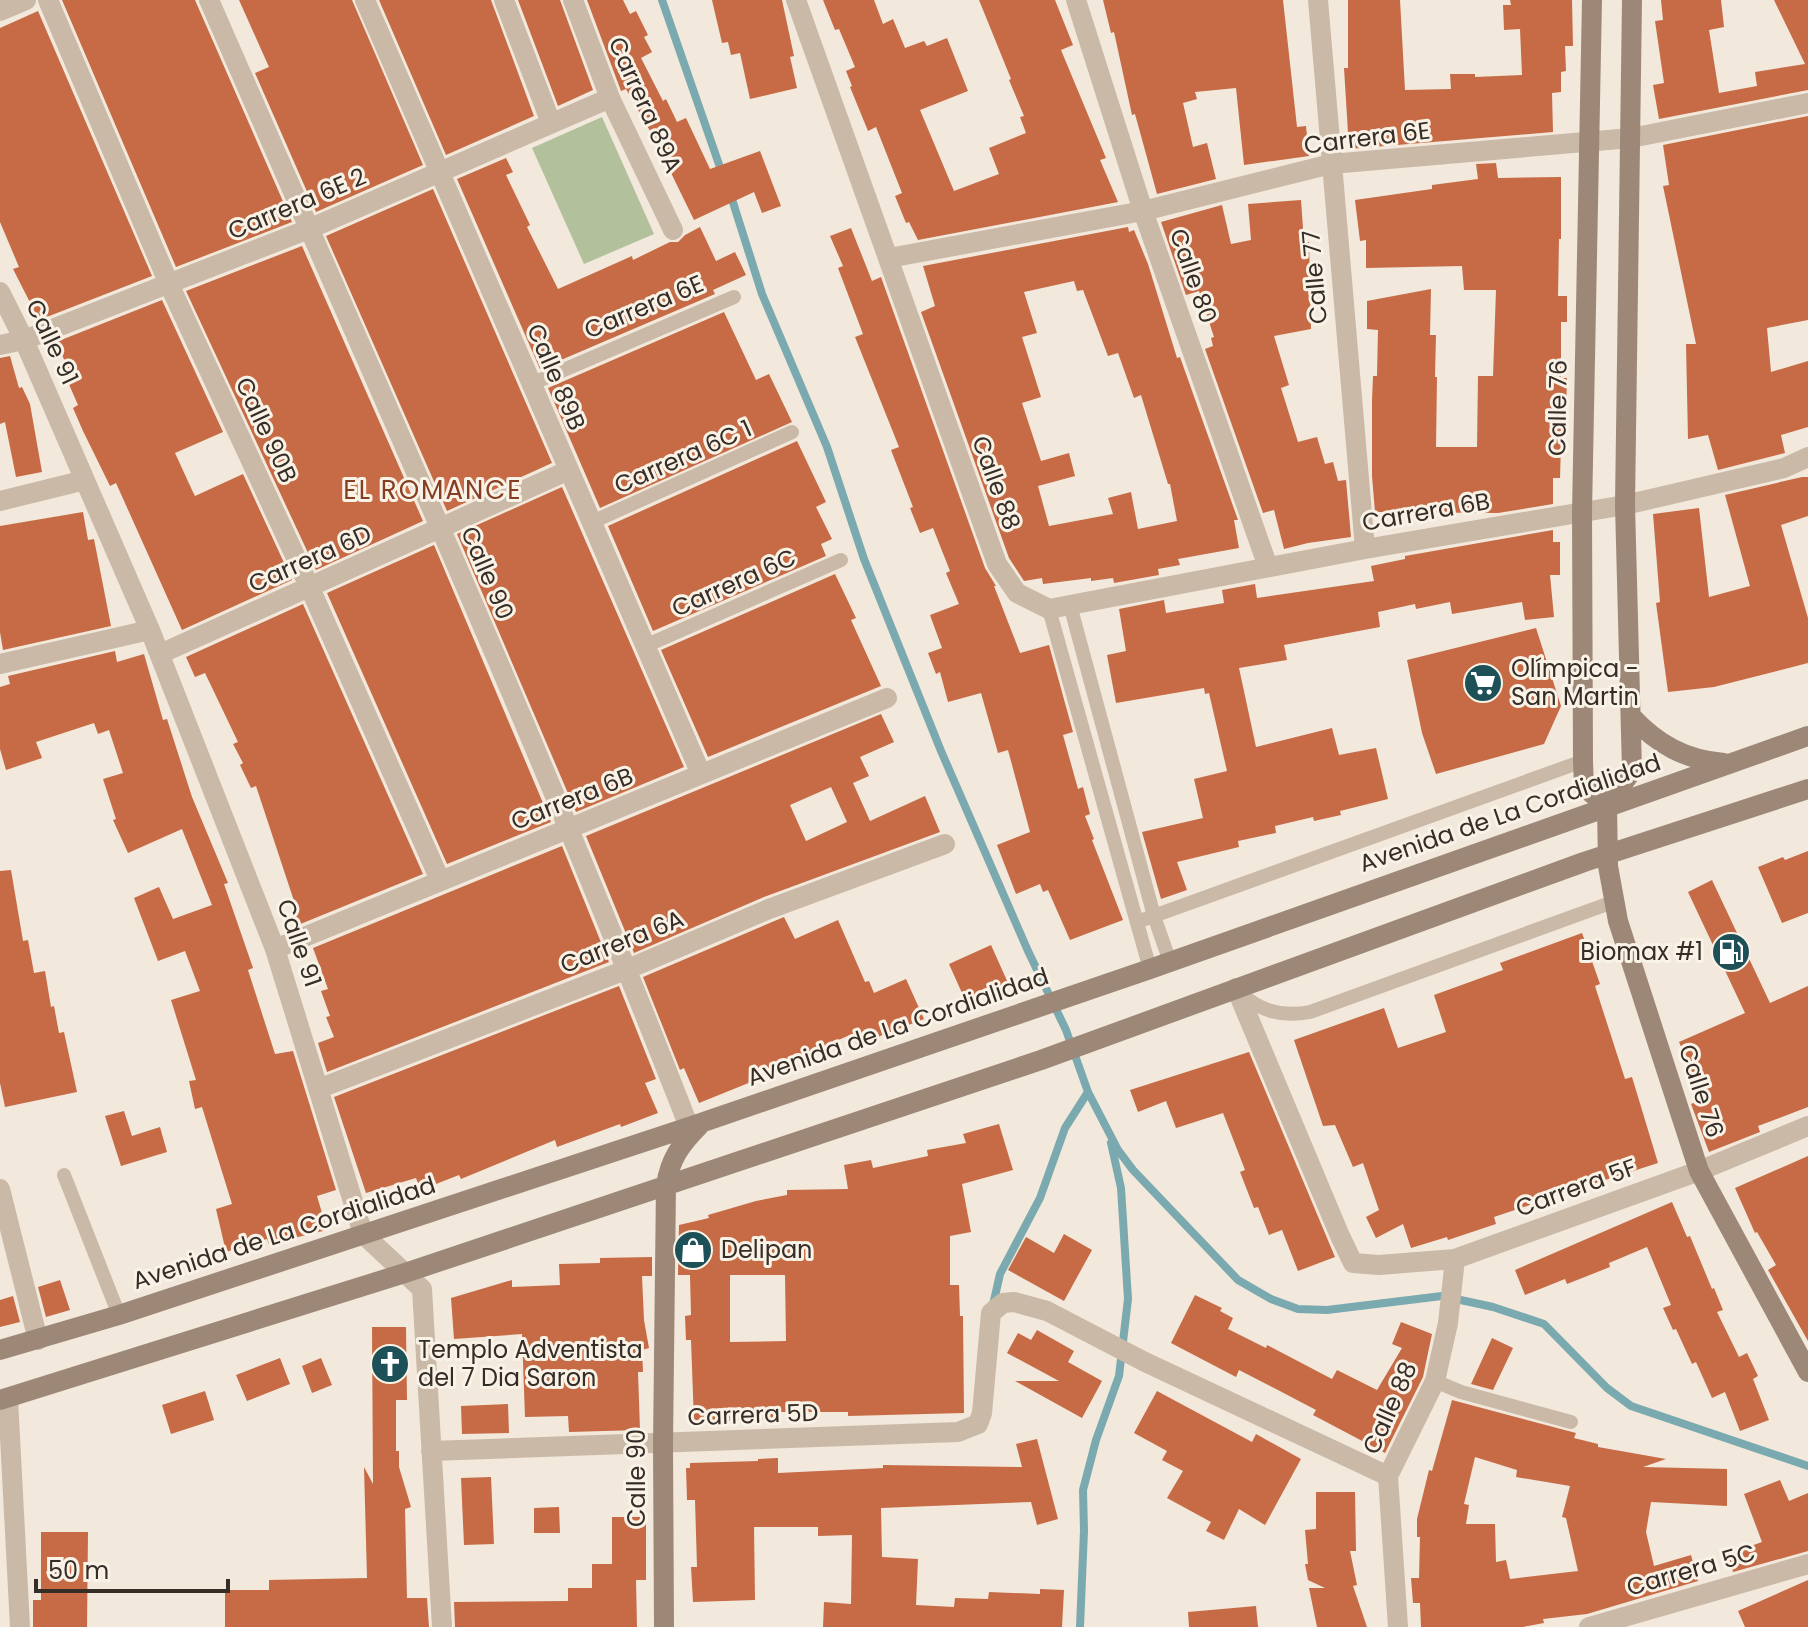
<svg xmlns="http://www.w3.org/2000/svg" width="1808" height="1627" viewBox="0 0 1808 1627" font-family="Poppins,sans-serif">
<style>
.green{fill:#b2c19b}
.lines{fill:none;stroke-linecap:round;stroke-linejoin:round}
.stream{stroke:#7aaaaf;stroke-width:8}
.building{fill:#c66b45;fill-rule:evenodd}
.lane{stroke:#cab9a7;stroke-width:14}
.street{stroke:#cab9a7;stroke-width:20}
.secondary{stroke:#9d8878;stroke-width:20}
.labels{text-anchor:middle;stroke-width:6;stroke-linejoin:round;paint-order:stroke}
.street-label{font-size:24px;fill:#362d27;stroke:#f9f2e7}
.poi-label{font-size:24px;fill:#362d27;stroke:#f9f2e7;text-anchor:start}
.neighbourhood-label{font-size:26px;letter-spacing:2px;fill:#853e21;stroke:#f9f2e7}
</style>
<rect width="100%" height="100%" fill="#f2e8db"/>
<path class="green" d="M602,117l52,117 -70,30 -52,-116z"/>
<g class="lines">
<path class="stream" d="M662,0l60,173
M730,193l32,101 65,153 37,112 77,192 87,200 38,79 22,62 30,58 15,20 105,110 33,19 27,10 29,1 115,-14 51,11 51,17 63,64 24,18 177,60
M993,1305l7,-31 40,-76 25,-70 23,-36
M1080,1627l4,-96 -1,-41 13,-50 23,-64 9,-77 -7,-111 -10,-45"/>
</g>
<path class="building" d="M62,0h133l97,222 -116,45z
M239,0h113l71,165 -107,47 -61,-139 14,-6z
M379,0h112l43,116 -88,39z
M518,0h42l33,90 -35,16z
M587,0h36l7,14 6,-3 12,24 -4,2 8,15 -11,6 22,43 3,-2 11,23 9,-4 24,51 50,-18 21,55 -19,7 -8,-21 -60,28 -40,-82 -28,-49 -5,2z
M712,0h70l12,56 -4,1 7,31 -47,11 -10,-46 -9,2 -3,-13 -6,1z
M823,0h51l9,24 10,-5 12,29 19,-7 3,5 20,-8 21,53 -48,19 34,81 45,-17 -10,-26 37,-15 -6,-16 4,-1 -15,-36 2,-1 -32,-79h76l18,45 -12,5 45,108 -6,2 18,42 -200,38 -9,-18 -3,1 -11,-27 7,-3 -26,-66 -8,4 -18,-44 2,-1 -6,-15 9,-4 -16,-38 -4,1z
M1103,0h180l14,127 9,-1 3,30 -65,9 -8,-77 -41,4 2,7 -14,4 10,44 14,-4 9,36 -59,15 -22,-80 -3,1 -18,-83 -3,1z
M1348,0h52l5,90 46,-1 -1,-15h25v3l47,-2 -2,-46 -16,1 -1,-25h8l-1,-5h62l1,46h-8l1,25 -5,1v20l-9,1 1,39 -204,17 -5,-81h4z
M1661,0h60l3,27 -15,3 10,63 38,-7 -2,-14 50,-8 -31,-64h34v90l-149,29 -6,-34 11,-2 -9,-62 8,-1z
M38,11l114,265 -113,44 -26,-51 6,-2 -19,-45v-194z
M1808,116v204l-41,8 4,44 37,-11v66l-27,8 4,18 -67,17 -10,-35 -20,4 -2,-95h10l-33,-158 6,-1 -6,-40z
M506,158l7,14 -7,3 24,50 -3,2 31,62 74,-33 1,4 37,-18h8l7,-7 15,-8 16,34 19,-9 11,23 -33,15 2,4 -175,75 -83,-190z
M1496,163l2,15 63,-1v62h-2l-1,57h9v26h-6v56h6l-1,33h-4l-2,67h-7v26l-55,9 -123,-1 -3,-36v-76l1,-24h4l1,-46 -11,-1v-28l64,-12 -1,46h6l-1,42h2l-1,70h41l1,-71h15l3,-86h-32l-2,-24 -96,2v-28l-6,1 -5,-41 77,-11v-4l46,-6 -2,-15z
M433,189l119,274 -105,48 -121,-275z
M1301,200l3,42h5l2,87 -37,7 15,49 -8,3 17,54 19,-5 8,27 8,-2 5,19 8,-1 5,57 -43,6 -24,6 -10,-39 -11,3 -58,-164 8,-3 -2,-8 3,-1 -15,-46 -13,4 -25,-73 61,-17 9,39 20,-4 -3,-36z
M1128,227l1,5 5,-2 14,34 29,94 3,-1 58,163h-4l5,28 -61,11 2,6 -22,4 1,6 -45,8 -1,-5 -22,3v-3l-48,6 -1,-6 -18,3 -15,-23 -88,-246 14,-6 -12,-40zM1074,281l3,10 6,-1 25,66 10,-3 16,45 7,-3 27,89h2l7,37 -39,8 -7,-37 -23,6 5,16 -64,12 -11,-40 37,-10 -6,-23 -28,8 -19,-58 19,-6 -19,-60 15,-4 -13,-41z
M851,228l21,53 9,-4 104,291 11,18h-2l26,67 29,-8 24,87 -10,3 15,54 5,-2 7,27 -5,2 9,23 -2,1 31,80 -53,20 -22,-50 -5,2 -3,-8 -24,10 -19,-49 33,-13 -22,-82 -10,3 -17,-60 -33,9 -8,-30 -4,2 -8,-21 14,-5 -12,-33 29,-11 -13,-31 4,-2 -17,-43 -13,5 -10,-25 3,-1 -22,-57 8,-3 -44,-110 8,-3 -25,-66 5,-2 -13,-30z
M302,246l121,275 -107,49 -130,-279z
M162,300l61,132 -48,21 17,37 3,6 48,-22 49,106 -110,50 -66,-147 -6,3 -27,-55 -10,-23 5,-3 -14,-32 5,-3 -13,-28z
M724,312l32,68 13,-6 23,48 -192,86 -52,-120z
M10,356l9,32 3,-1 8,17 12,68 -26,5 -11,-55 -5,2v-66z
M797,441l29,61 -10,5 16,32 -11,5 5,12 -173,75 -45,-105z
M1802,477h6v39l-27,9 27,93v45l-94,24 -46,5 -12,-89 4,-1 -7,-88 46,-6 10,89 41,-11 -25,-91z
M562,487l122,280 -108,45 -119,-278z
M83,512l5,28 6,-1 17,87 -108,24 -3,-18v-106z
M1553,530v12h7v33h-10l4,42 -29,3 -3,-18 -70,12 -2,-12 -34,7 -1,-5 -37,8 2,15 -96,18 3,15 -48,8 17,79 76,-19 7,27 37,-7 12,51 -48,12 1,4 -27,6 -1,-4 -38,9 1,7 -38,8 1,6 -62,15 10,28 -26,9 -19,-67 61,-14 -9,-39 33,-8 -18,-78 -4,1 -1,-6 -88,15 -9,-48 19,-4 -7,-42 45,-9 2,13 58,-10 -2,-13 33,-6 2,14 117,-17 -3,-15 34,-7v-3z
M434,545l117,277 -104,42 -120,-271z
M835,574l21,44 -5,2 30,66 -173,71 -47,-107z
M303,604l120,270 -125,51 -6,-17 4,-1 -40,-121 -5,2 -11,-23 3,-2 -10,-19 5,-2 -33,-69 -10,4 -9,-20z
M1536,628l25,78 -17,38 -108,30 -14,-41 -15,-73z
M115,651l2,11 27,-8 19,66 4,-1 25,78 36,86 -4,1 29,84 -5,2 27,84 18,-3 43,139 -19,6 10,34 -58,14 -2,-5 -41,13 -10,-43 16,-5 -30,-97 -7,2 -6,-28 7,-1 -25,-80 29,-9 -15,-40 -27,10 -24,-63 25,-11 14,32 39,-14 -30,-76 -54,24 -15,-33 3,-1 -13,-40 20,-6 -14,-43 -11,4 -4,-11 -58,19 6,16 -36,12 -6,-21v-62l10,-3 -2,-8z
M881,714l13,28 -34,15 9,19 -16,7 17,38 55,-25 15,36 -176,65 -130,56 -48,-117zM831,787l16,35 -41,19 -16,-36z
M562,846l47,116 -282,110 -9,-29 16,-6 -8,-20 4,-1 -9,-25 7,-2 -15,-41z
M1808,851v62l-26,10 -24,-56 25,-10 2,3z
M11,870l12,71 5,-1 6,33 11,-2 6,36 3,-1 5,27 5,-1 13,60 -72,15 -5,-24v-212z
M1712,880l58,123 38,-17v121l-50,19 2,6 -51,20 -18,-48 13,-5 -25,-57 66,-29 -57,-121z
M784,917l11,22 43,-19 27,62 4,-1 5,12 32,-14 18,40 -67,26 -5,-11 -97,43 1,3 -57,23 -15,-35 -4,2 -37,-93z
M1582,933l18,51 -5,2 30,93 7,-2 26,86 -84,27 -2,-6 -44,15 2,6 -36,12 2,7 -48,16 -1,-3 -36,11 -8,-24 -27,14 -10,-21 13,-7 -16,-47 -10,4 -18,-42 -12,1 -29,-86 90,-32 14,40 48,-16 -12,-37 69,-25 -3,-7z
M991,945l17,38 -42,19 -17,-38z
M619,986l37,93 -11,4 13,30 -37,14 -1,-3 -63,23 -2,-7 -94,39 -2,-4 -23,9 -1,-4 -16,6 -3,-8 -50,15 -32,-96z
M1249,1052l86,205 -37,14 -16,-41 -13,5 -11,-28 -4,1 -14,-36 5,-2 -22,-57 -47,15 -10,-27 -28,11 -8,-22z
M124,1111l8,25 28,-9 7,25 -46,14 -16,-50z
M999,1124l14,46 -51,14 9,48 -21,4v49h9l1,31h3l1,97 -116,3v-4h-71l1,7 -84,3 -3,-82h-5l-1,-24 6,-1 -1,-40h-12l1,-50 30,-7 -1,-3 48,-14 31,-6v-5l61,-1 -4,-24 27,-5 2,8 55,-12 -1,-6 39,-7 -3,-9zM730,1275h55l1,66 -56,1z
M1808,1156v185l-40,-71 8,-5 -19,-33 -2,1 -20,-45z
M1672,1202l15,35 3,-1 22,53 2,-1 9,22 -6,2 22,45 8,-4 11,23 -5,3 16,41 -29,11 -15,-39 -13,6 -16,-36 -4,2 -16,-35 -3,1 -10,-22 8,-3 -24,-58 -38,16 1,4 -43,17 -2,-5 -40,16 -10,-25z
M1064,1234l28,16 -28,51 -56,-31 18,-33 28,16z
M652,1257v19h-10l2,44 5,28 -7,2 1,22h-5l2,58 -71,2 -1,-16 -43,1 -3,-83 -68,5 -3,-41 61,-18v7l48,-2 -1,-21 41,-1v-5z
M60,1280l10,30 -24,7 -8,-30z
M1195,1295l27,13 -2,3 13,7 -5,11 38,19 1,-3 65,34 5,-9 40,20 25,-42 -10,-4 9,-22 31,12 -9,43 -38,76 -72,-38 3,-5 -40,-21 -37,-19 -3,7 -65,-34z
M13,1296l7,26 -20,5v-27z
M372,1327h34l1,73h-11v51h3v16l12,40 -6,2 2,89h20l2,29h-204v-37h44v-10l98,-2 -3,-111 9,17z
M1037,1330l37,21 -6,11 34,19 -20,37 -67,-37h44l-52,-28 11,-20 13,7z
M1492,1338l21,10 -20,42 -22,-6z
M280,1358l10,26 -43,17 -11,-26z
M321,1358l11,27 -20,8 -10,-27z
M205,1391l9,29 -43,14 -9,-29z
M1157,1391l95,51 4,-8 45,25 -36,66 -26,-16 -15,31 -18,-9 5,-9 -44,-24 16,-27 -21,-11 5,-9 -33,-18z
M1452,1400l124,33 -2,5 24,6v3l68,12 -23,8 84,2v37l-76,-4 -5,30 8,34 37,-11 7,26 -111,33 -44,5 1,4 -21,4h-102l-1,-24h-7l-2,-25h8l1,-41h-3v-18l12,-49 3,1zM1475,1457l42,13 -1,7 54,9 -8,31 4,1 12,53 -68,8 -4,-19 -10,2 -1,-38h-29l3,-19 -5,-1z
M508,1404l1,29 -47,1 -1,-28z
M1037,1439l21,80 -21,6 -6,-23 -150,6 1,49 36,2 -2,46 38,2 1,-9 33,1 1,-7 51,2v-5l24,1 -2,37h-239l1,-25 27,2 1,-69 -34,1v-9h-64l1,73 -62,2 -2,-35h6l-2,-67h-8l-1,-32h4v-5l68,-2v-2l20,-1v15l105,-5v-3l139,2 -6,-23z
M491,1477l3,67 -30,1 -3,-67z
M1780,1480l9,21 19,-8v58l-75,21 -5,-18 34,-12 -18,-48z
M1316,1492h39l1,59h-6l7,34 -4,1 14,41h-50l-8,-39h16l-17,-8 -3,-16h3l-3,-34 11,-1z
M559,1507l1,26h-26v-25z
M612,1517h34v63h-10l1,47h-182l-1,-25 114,-1v-13h24v-24h20z
M41,1532h47l-1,95h-54v-27h8z
M1808,1580v47h-63l-7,-16z
M1256,1606l2,21h-69l-1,-15z"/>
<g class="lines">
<path class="lane" d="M531,384l203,-87
M592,522l200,-90
M1070,605l84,311 16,46
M1049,609l101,360
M645,646l196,-86
M1137,922l446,-161
M1242,994c19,18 42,23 68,18l303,-110
M64,1175l55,140
M1435,1381l26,11 110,30"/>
<path class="street" d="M48,0l121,284 141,304 130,292
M209,0c163,374 332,746 480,1127
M365,0l336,774
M504,0l47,123
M573,0l37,98 63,132
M796,0l201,564 20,29 32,16 316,-60 260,-44 159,-37 24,-11
M1076,0l67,211 125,356
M1318,0l47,549
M0,11l26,-11
M889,258l254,-47 188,-47 300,-26 177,-35
M0,292l24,48 126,290 125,319 88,285 59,55 20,338
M0,345l24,-5 285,-111 301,-131
M0,501l85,-21
M160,654l409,-184
M0,664l150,-34
M275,949l612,-251
M1236,988l104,248 13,27 26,2 76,-6 244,-88 109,-45
M318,1089l310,-120 141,-60 176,-65
M0,1189l38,151
M8,1399l12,228
M431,1451l527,-19 20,-8 4,-11 9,-100 12,-10 11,-1 33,9 98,51 243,114
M1398,1627l-10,-151 47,-95 13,-58 7,-64
M1589,1627l219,-63"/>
<path class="secondary" d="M1592,0l-10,512 1,249 1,26 23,19
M1632,0l-7,505 7,266 -25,35 1,60 10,55 81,250 109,201
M1631,716c26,28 54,44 93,47
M0,1350l119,-35 570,-188 461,-158 658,-233
M0,1400l405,-127 636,-213 543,-198 224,-73
M664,1627l-1,-182 3,-260c4,-26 15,-41 33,-59"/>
</g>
<defs>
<g id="supermarket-disc" transform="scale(2)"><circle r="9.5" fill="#1d5057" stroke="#f9f2e7"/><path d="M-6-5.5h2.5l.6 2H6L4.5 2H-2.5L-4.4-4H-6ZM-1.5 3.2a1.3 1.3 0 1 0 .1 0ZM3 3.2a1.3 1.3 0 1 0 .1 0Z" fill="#fff"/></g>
<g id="fuel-disc" transform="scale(2)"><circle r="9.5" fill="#1d5057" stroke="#f9f2e7"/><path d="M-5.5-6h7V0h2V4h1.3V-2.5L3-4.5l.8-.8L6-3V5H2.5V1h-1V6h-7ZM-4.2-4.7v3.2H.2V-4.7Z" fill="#fff"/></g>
<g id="shop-disc" transform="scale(2)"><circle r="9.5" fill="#1d5057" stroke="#f9f2e7"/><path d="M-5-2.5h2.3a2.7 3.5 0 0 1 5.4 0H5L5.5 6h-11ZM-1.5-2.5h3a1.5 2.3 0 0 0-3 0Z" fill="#fff"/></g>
<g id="church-disc" transform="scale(2)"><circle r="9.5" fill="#1d5057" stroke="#f9f2e7"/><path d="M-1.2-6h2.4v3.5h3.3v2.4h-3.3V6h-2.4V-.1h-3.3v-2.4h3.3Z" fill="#fff"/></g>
</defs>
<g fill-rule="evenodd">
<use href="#supermarket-disc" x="1483" y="683"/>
<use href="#fuel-disc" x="1731" y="952"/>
<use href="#shop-disc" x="693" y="1250"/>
<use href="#church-disc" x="390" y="1364"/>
</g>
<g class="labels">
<g class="street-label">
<text transform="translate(645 105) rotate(66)" y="8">Carrera 89A</text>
<text transform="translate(1367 138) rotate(-7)" y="8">Carrera 6E</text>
<text transform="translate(297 204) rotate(-23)" y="8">Carrera 6E 2</text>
<text transform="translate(1193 276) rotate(71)" y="8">Calle 80</text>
<text transform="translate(1315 277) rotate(-95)" y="8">Calle 77</text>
<text transform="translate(644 307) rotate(-23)" y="8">Carrera 6E</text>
<text transform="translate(52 342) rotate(65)" y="8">Calle 91</text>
<text transform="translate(556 377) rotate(67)" y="8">Calle 89B</text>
<text transform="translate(1558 408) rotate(-89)" y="8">Calle 76</text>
<text transform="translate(266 430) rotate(65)" y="8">Calle 90B</text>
<text transform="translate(683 457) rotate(-24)" y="8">Carrera 6C 1</text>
<text transform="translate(996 483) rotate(70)" y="8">Calle 88</text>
<text transform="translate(1426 512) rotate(-10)" y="8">Carrera 6B</text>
<text transform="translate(310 559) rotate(-24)" y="8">Carrera 6D</text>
<text transform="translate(487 573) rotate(67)" y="8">Calle 90</text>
<text transform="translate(734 583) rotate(-24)" y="8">Carrera 6C</text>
<text transform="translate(572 799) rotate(-22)" y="8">Carrera 6B</text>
<text transform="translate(1510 813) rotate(-19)" y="8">Avenida de La Cordialidad</text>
<text transform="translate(622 942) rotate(-22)" y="8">Carrera 6A</text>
<text transform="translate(299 943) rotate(71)" y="8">Calle 91</text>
<text transform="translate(898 1027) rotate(-19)" y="8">Avenida de La Cordialidad</text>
<text transform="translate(1701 1091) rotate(72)" y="8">Calle 76</text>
<text transform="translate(1576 1188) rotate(-20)" y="8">Carrera 5F</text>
<text transform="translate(284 1233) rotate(-18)" y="8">Avenida de La Cordialidad</text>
<text transform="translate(1390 1408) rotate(-66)" y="8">Calle 88</text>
<text transform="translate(753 1415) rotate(-2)" y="8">Carrera 5D</text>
<text transform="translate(637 1478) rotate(-90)" y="8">Calle 90</text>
<text transform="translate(1691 1570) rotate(-16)" y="8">Carrera 5C</text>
</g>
<g class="poi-label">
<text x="1511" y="677">Olímpica -<tspan x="1511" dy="28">San Martin</tspan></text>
<text x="1703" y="960" text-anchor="end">Biomax #1</text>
<text x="721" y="1258">Delipan</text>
<text x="418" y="1358">Templo Adventista<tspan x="418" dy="28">del 7 Dia Saron</tspan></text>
</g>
<g class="neighbourhood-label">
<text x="433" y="499">EL ROMANCE</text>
</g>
</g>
<path d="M36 1579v12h192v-12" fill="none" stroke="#362d27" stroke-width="4"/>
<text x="48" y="1579" font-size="24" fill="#362d27" stroke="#f9f2e7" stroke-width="6" paint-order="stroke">50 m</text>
</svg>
